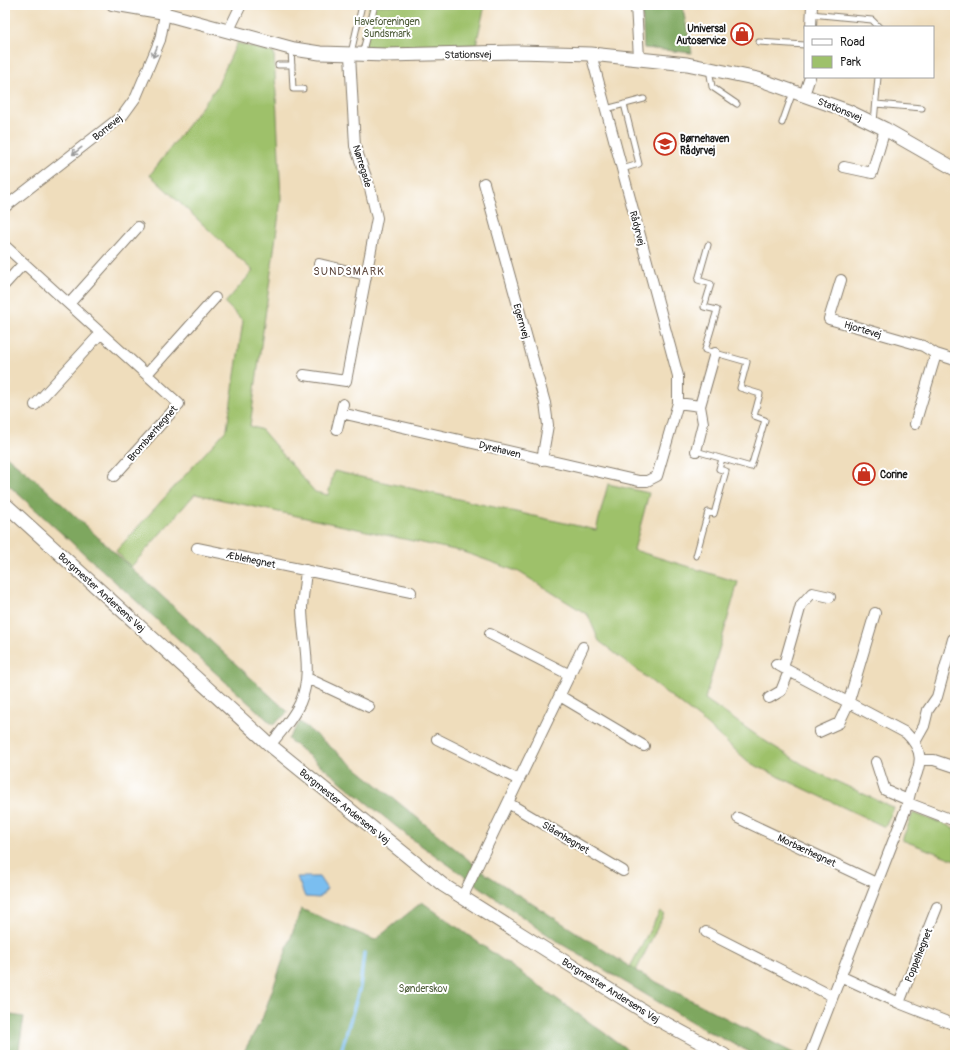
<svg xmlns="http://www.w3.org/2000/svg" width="960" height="1060" viewBox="0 0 960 1060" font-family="Pangolin,sans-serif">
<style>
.green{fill:#9ec16b;stroke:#5d6e44}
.forest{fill:#7ea75f;stroke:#4d623e}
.water{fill:#7abef0;stroke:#4b6d86}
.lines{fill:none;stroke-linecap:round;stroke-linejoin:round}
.stream{stroke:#7abef0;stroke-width:3.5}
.service-casing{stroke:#867c6c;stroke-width:7}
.minor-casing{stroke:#867c6c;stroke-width:12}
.tertiary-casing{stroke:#867c6c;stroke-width:15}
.service{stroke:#fff;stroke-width:5}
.minor{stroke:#fff;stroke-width:10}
.tertiary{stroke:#fff;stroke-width:13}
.oneway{stroke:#999}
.labels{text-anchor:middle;stroke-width:4;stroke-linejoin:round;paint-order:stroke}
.park-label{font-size:10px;fill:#505e3c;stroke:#fff}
.poi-label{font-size:10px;font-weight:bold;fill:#1c1c1c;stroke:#fff;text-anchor:start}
.street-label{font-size:10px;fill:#1c1c1c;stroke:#fff}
.neighbourhood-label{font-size:11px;letter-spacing:1px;fill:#5c463c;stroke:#fff}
</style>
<rect width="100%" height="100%" fill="#fff"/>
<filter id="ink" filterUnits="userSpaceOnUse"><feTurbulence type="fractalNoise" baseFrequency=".025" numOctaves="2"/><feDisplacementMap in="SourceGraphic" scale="8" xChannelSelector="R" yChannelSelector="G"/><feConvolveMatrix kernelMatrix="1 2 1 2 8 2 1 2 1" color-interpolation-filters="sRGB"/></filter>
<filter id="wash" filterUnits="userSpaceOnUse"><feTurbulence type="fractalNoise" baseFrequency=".012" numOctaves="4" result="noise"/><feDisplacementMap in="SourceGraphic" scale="16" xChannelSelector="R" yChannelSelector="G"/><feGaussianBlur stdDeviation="0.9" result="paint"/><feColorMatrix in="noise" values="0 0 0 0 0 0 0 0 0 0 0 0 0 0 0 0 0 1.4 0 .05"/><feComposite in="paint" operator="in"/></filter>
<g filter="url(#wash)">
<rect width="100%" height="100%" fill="#efddbc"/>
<path class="green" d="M370,5h115l-9,40 -117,3z
M237,43l37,10 7,146 -31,227 12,4 53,62 13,3 6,-24 262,59 12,-46 41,9 -15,57 104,32 -33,117 57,40 50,31 82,38 -9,19 -135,-64 -51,-45 -100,-77 -11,-26 -69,-43 -55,-20 -269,-58 -64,73 -15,-16 111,-122 16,-108 -18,-18 28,-32 -103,-96 66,-87z
M913,813l42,15v32l-53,-20z
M660,911l4,3 -28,57 -6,-4z"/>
<path class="forest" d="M642,5h40l10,48 -48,-5z
M5,455l34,28 249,229 -15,13 -268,-243z
M300,722l186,152 155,100 156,81h-41l-51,-25 -147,-88 -149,-105 -121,-98z
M422,902l213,153h-393l20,-36 39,-110 74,31z
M5,1014l19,3 -6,38h-13z"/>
<path class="water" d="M297,877h22l8,12 -8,9 -14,-1z"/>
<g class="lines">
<path class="stream" d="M340,1055l20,-68 4,-34"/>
</g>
</g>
<g filter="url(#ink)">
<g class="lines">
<g class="service-casing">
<path id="service" d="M811,14l61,6 7,7
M759,42l46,3
M291,49l2,40h10
M351,53l11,-48
M362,54l13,-49
M278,65h14
M709,69l3,18 25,17
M876,104l46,4
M606,109l38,-10
M874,122l4,-45
M782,123l11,-31
M622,169l17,-5 -15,-60
M696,451l55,16 14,-47 -11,-4 6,-22 -20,-6 7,-26 -42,-12 12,-40 -13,-3 7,-23 -13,-4 10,-35
M696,556l12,-44 6,2 12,-43 -7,-2 3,-10"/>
</g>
<g class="minor-casing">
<path id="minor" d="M112,5l53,9
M636,5l3,53
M811,27l1,-22
M228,32l13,-27
M804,95l6,-18
M844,167l28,6 13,-44
M484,183l61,220 3,22 -6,35
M5,207l118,-92 13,-18 24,-57 5,-26 -1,-9
M5,246l174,158 -65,72
M319,264l47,11
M841,280l-12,39 94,27 13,8 19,6
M5,284l19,-21
M69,304l69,-77
M147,374l68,-76
M304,375l42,6 31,-163 -7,-30 -15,-42 -5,-91
M678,403l22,3
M35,405l66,-72
M341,413l298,68h8l10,-5 21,-73v-27l-87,-322
M915,424l21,-70
M337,429l6,-25
M696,451l7,-28 -3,-17 15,-53
M197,548l214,44
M490,634l80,41
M776,664l130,69c28,27 5,42 2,70l-98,252
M783,668l18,-63 11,-12 18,4
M307,678l62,29
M560,696l84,50
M769,698l12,-7 8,-20
M819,732l20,-9 9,-19 27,-91
M437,739l82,41
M915,742l9,-16 4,-16 9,-13 16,-58
M270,745c11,-13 23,-27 30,-42 14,-32 2,-63 2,-96 1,-12 3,-25 4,-37
M920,760h14l21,7
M876,762l9,28 23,10
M508,803l115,68
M908,803l47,18
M738,818l138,65
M462,898l121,-251
M706,932l126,64
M840,976l59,27 56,22
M899,1003l38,-96"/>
</g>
<g class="tertiary-casing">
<path id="tertiary" d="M165,14l129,35 26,4 67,2 131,-3 73,2 96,10 71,15 90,32 37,18 70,40
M5,504l265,241 173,140 205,129 76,41"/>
</g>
<use href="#service" class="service"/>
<use href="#minor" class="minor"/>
<use href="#tertiary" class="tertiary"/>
</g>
<defs><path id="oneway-shaft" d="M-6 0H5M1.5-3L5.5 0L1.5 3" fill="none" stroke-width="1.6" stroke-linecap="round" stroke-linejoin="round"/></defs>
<g class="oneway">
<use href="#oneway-shaft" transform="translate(155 52) rotate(112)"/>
<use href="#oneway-shaft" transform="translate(77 151) rotate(142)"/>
</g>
</g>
<defs>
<g id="shop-ring" transform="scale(1.15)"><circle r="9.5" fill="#fff" stroke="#c8321e" stroke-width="1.5"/><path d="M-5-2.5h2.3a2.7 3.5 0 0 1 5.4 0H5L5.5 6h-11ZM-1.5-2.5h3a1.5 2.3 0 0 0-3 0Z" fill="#c8321e"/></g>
<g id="school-ring" transform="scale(1.15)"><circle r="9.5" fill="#fff" stroke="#c8321e" stroke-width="1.5"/><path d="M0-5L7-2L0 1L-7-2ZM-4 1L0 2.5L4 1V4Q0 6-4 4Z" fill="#c8321e"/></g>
</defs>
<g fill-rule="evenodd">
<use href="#shop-ring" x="742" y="34"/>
<use href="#school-ring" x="665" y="144"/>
<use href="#shop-ring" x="864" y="474"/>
</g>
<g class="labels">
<g class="park-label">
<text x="387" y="25">Haveforeningen<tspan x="387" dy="12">Sundsmark</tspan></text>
<text x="423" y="992">Sønderskov</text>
</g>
<g class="poi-label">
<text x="726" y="32" text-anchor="end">Universal<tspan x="726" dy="12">Autoservice</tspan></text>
<text x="680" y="142">Børnehaven<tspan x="680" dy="12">Rådyrvej</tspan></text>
<text x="880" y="478">Corine</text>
</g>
<g class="street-label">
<text transform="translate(468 54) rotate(-1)" y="4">Stationsvej</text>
<text transform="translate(840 109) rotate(22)" y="4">Stationsvej</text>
<text transform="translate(107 127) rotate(-39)" y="4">Borrevej</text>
<text transform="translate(363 166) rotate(73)" y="4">Nørregade</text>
<text transform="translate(638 228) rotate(75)" y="4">Rådyrvej</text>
<text transform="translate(522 321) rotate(74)" y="4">Egernvej</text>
<text transform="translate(863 329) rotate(16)" y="4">Hjortevej</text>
<text transform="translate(152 433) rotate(-49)" y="4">Brombærhegnet</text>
<text transform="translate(500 449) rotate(14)" y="4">Dyrehaven</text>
<text transform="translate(251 559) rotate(12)" y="4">Æblehegnet</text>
<text transform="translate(102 592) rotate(42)" y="4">Borgmester Andersens Vej</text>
<text transform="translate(345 806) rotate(39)" y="4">Borgmester Andersens Vej</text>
<text transform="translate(566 837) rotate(31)" y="4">Slåenhegnet</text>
<text transform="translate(807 850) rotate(25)" y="4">Morbærhegnet</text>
<text transform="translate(918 955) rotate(-68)" y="4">Poppelhegnet</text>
<text transform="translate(611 990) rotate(32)" y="4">Borgmester Andersens Vej</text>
</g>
<g class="neighbourhood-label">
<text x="349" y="275">SUNDSMARK</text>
</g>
</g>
<rect width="960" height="1060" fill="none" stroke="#fff" stroke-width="20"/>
<rect x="804" y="26" width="130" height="52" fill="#ffffff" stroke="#a4a4a4"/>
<rect x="812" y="39" width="20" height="6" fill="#ffffff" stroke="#a4a4a4"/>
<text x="840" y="46" font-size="12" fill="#1c1c1c">Road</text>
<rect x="812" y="56" width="20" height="12" fill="#9ec16b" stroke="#a4a4a4"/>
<text x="840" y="66" font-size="12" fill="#1c1c1c">Park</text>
</svg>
